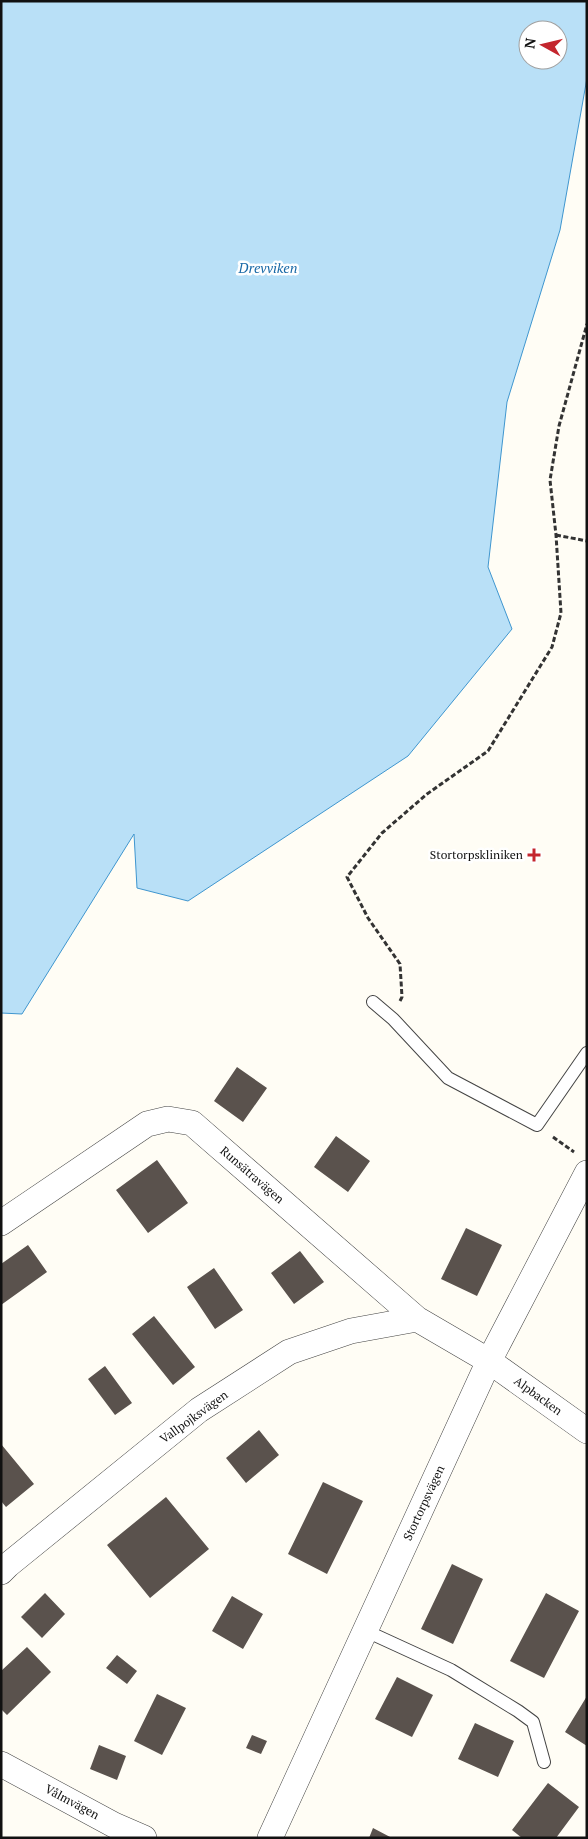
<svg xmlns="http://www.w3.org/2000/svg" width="588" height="1839" viewBox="0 0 588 1839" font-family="'PT Serif',serif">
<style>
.water{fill:#b9e0f7;stroke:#3f96cf;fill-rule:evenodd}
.building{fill:#5a524d}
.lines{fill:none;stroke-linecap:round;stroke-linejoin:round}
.lane-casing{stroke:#444;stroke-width:14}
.street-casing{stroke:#444;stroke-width:26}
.path{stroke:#333;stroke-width:3;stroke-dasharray:5 2.5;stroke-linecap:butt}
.lane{stroke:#fff;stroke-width:12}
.street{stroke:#fff;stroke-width:25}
.poi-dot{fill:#c4262e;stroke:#fff;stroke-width:2}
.labels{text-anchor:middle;stroke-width:5;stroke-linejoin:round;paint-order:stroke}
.poi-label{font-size:12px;fill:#111;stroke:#fff;text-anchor:end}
.street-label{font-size:12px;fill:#111;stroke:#fff}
.water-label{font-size:14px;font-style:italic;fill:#1768a6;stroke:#fff}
</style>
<rect width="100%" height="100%" fill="#fffdf5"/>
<path class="water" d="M1,1h586v77l-27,152 -53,172 -19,165 24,62 -104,127 -220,145 -51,-13 -3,-54 -112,180 -21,-1zM528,30h30v30h-30z"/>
<path class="building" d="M237,1067l30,21 -24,34 -29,-21z
M336,1136l34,25 -22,31 -34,-25z
M157,1160l31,43 -40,30 -32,-43z
M466,1228l36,17 -25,51 -36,-17z
M28,1245l19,27 -46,33v-41z
M300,1251l24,31 -30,22 -23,-31z
M214,1268l29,42 -28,19 -28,-42z
M154,1316l41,51 -22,18 -41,-51z
M105,1366l27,37 -17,12 -27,-36z
M259,1430l20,25 -33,28 -20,-25z
M1,1444l33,40 -28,23 -5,-6z
M323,1482l40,19 -36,73 -39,-20z
M166,1497l43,52 -59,49 -43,-53z
M452,1564l31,15 -30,65 -32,-15z
M45,1593l20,21 -23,24 -21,-21z
M546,1593l33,18 -35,67 -34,-17z
M232,1596l31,18 -20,35 -31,-18z
M27,1647l24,25 -44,43 -6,-6v-38z
M117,1655l20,16 -10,13 -21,-16z
M397,1677l36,18 -21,42 -37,-18z
M157,1694l29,14 -24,47 -28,-14z
M587,1696v50l-22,-14z
M475,1723l39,18 -16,36 -40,-18z
M252,1735l15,6 -6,13 -15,-6z
M99,1745l27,11 -9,24 -27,-11z
M548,1783l31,24 -23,31h-34l-10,-8z
M373,1828l19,10h-23z"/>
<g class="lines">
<g class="lane-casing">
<path id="lane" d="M373,1002l20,17 55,59 89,47 50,-72
M366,1631l85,39 67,41 15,11 11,40"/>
</g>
<g class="street-casing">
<path id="street" d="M1,1223l146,-99 21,-5 24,4 225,196 72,42 98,70
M1,1572l7,-7 191,-155 90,-58 62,-21 66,-12
M1,1764l113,61 30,13
M270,1838l219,-477 98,-188"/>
</g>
<path class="path" d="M556,535l31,6
M400,1001l2,-4 -2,-33 -32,-46 -21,-41 35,-44 45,-39 61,-43 64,-104 9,-34 -5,-78 -6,-55 9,-54 28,-102
M553,1137l21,15"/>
<use href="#lane" class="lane"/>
<use href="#street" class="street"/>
</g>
<path class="poi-dot" d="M531.5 847.5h5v5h5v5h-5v5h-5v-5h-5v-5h5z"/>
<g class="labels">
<g class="poi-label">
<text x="523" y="859">Stortorpskliniken</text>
</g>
<g class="street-label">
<text transform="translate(252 1175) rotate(41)" y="4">Runsätravägen</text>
<text transform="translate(538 1396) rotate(36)" y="4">Alpbacken</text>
<text transform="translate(194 1417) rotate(-36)" y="4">Vallpojksvägen</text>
<text transform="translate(424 1503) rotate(-65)" y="4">Stortorpsvägen</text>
<text transform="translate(72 1802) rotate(28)" y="4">Vålmvägen</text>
</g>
<g class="water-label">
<text x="268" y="273">Drevviken</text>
</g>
</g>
<rect width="588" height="1839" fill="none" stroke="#111111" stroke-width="5"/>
<g transform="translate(543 45) rotate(278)"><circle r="24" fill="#ffffff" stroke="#a0a0a0"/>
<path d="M0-4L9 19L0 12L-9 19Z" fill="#c4262e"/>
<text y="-8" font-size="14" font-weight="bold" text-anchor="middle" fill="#111111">N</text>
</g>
</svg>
